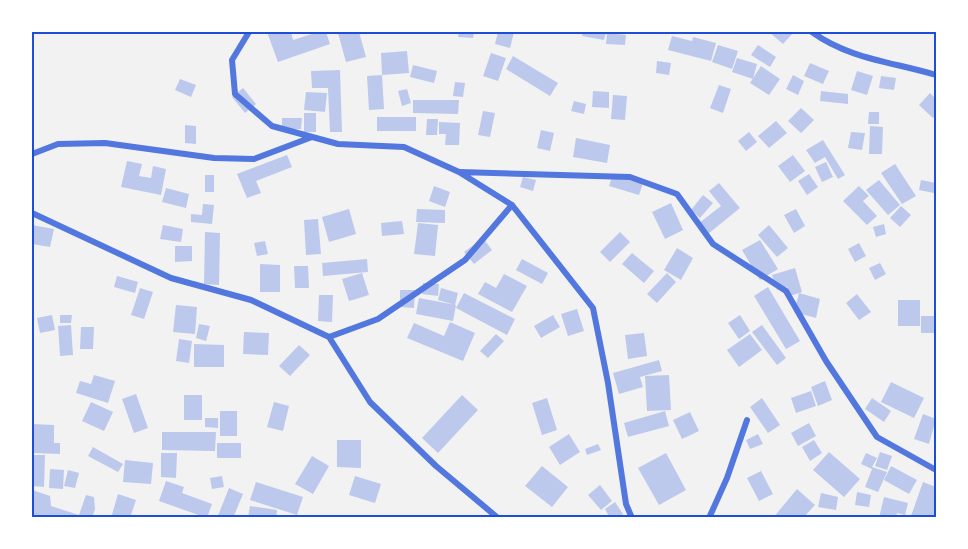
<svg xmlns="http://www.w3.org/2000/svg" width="968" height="549" viewBox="0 0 968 549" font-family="'Space Grotesk',sans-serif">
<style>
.building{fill:#bdc9ec}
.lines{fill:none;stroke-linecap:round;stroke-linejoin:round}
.minor{stroke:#5277de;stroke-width:6}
.neatline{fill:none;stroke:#1d4ed8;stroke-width:2}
</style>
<rect width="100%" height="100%" fill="#f2f2f2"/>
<path class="building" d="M267,32h24l2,8 25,-8h8l4,12 -52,18z
M344,32h15l7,25 -20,5 -8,-29z
M459,32h15l-1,6 -15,-1z
M498,32h16l-4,16 -15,-4z
M583,32h23l-2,8 -22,-4z
M769,32h23l1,1 -10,11z
M607,33l19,2 -1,10 -19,-1z
M672,36l20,5 1,-4 23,6 -5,18 -43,-11z
M718,45l20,6 -6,18 -20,-7z
M758,45l18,12 -6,10 -19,-12z
M407,51l2,22 -27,2 -1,-22z
M491,53l15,5 -8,23 -15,-5z
M513,56l45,27 -8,13 -44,-27z
M737,58l20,6 -4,15 -21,-7z
M657,61l14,2 -2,12 -13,-2z
M810,63l19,8 -6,13 -19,-8z
M413,65l24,6 -3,12 -24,-6z
M761,66l19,13 -11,16 -19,-12z
M340,70l2,62h-12l-2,-44h-16l-1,-17z
M857,71l16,5 -6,19 -16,-5z
M382,75l2,34 -15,1 -2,-34z
M793,75l11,6 -6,14 -12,-6z
M881,76l15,2 -2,12 -15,-2z
M180,79l16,6 -5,12 -16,-7z
M455,82l10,1 -2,14 -10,-1z
M719,85l12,4 -8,24 -13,-5z
M243,88l13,16 -11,9 -13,-16z
M407,89l4,14 -9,3 -4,-15z
M593,91l16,1v16l-17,-1z
M821,91l27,3v10l-28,-3z
M306,92l21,1 -2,19 -21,-2z
M930,93l6,6v15l-3,4 -14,-13z
M613,95l14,1 -2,24 -14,-1z
M413,100h46l-1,14 -45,-1z
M574,101l12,3 -2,10 -13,-3z
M801,108l13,12 -13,13 -13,-12z
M483,111l12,2 -5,24 -12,-2z
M869,112h10v12h-11z
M304,113h12v19h-12z
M377,117h39v14h-39z
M282,118h20l-1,11h-19z
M427,119h11l-1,16h-11z
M776,121l11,12 -18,15 -11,-12z
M439,122l21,1 -1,22h-14l1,-11h-7z
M185,125l11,1v18l-11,-1z
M870,126l13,1 -1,27h-13z
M541,130l13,3 -4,18 -13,-3z
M749,132l8,10 -11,9 -8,-10z
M851,132l14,1 -3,17 -14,-2z
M576,138l34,7 -3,18 -34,-6z
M823,140l22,35 -7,4 -13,-22 -10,6 -9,-13z
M287,155l5,12 -36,14 5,12 -14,5 -10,-24z
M793,155l12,16 -15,11 -12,-16z
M127,161l15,3 -3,12 12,2 2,-12 13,3 -5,26 -40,-8z
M826,162l7,15 -11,5 -7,-15z
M895,164l21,32 -14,8 -21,-31z
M613,174l30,9 -4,12 -30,-9z
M809,174l9,13 -11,8 -9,-14z
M205,175h9v17h-9z
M523,177l13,3 -3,11 -13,-4z
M879,180l21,25 -12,10 -22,-25z
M921,180l15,3 -2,10 -15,-3z
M719,183l21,25 -32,26 -9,-11 22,-17 -12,-15z
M434,186l16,6 -5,15 -16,-6z
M859,186l10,10 -6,5 14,15 -10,9 -24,-24z
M166,188l23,6 -3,14 -24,-6z
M703,195l10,8 -13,15 -9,-8z
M671,203l12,27 -18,9 -13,-27z
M203,204l11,1 -2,19 -21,-2v-8l11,1z
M901,206l10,9 -11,12 -10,-9z
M349,209l7,25 -27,8 -7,-25z
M417,209l28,1v13l-29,-1z
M796,209l9,17 -11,7 -10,-18z
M318,219l3,35 -15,1 -2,-35z
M402,221l2,13 -22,2 -1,-13z
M418,223l20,2 -3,31 -21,-2z
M884,224l2,10 -10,3 -3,-10z
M32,225l22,4 -4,18 -18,-3z
M163,225l20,4 -2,13 -21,-3z
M769,225l19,23 -11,9 -19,-22z
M205,232l15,1 -1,52 -15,-1z
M620,232l10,10 -20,20 -10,-10z
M483,238l9,12 -18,14 -10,-12z
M760,240l18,29 -18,11 -18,-30z
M265,241l3,13 -11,2 -3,-13z
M859,243l7,13 -11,6 -7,-13z
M175,246h17v15l-17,1z
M677,248l16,10 -12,22 -17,-10z
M632,253l22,18 -10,12 -22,-19z
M367,259l1,13 -45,4 -1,-13z
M522,259l26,14 -6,11 -26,-14z
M880,263l6,11 -11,6 -6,-12z
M260,264l20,1v27h-20z
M294,266h14l1,22h-14z
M795,268l7,24 -3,1 21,6 -4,19 -22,-6 5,-19 -9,3 -3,-9 -10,3 -5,-15z
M362,273l7,22 -20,6 -7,-22z
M667,273l9,9 -19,21 -10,-9z
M504,274l23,12 -15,26 -34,-18 7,-12 11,6z
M117,276l21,6 -3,11 -21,-6z
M423,283l16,1 -1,12 -16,-2z
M768,287l32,54 -14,8 -32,-53z
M140,288l13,4 -9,27 -13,-4z
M441,288l17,5 -3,12 -17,-5z
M400,290h15l-1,18 -14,-1z
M464,293l51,26 -8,16 -51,-27z
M857,294l14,18 -12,8 -13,-17z
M319,295h14l-1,27 -14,-1z
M419,298l37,7 -3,16 -37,-7z
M898,300h22v26h-22z
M176,305l21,2 -2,27 -22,-2z
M577,309l7,22 -16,5 -7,-22z
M52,315l3,15 -15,3 -3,-15z
M60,315h12l-1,8h-11z
M553,315l7,12 -19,11 -7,-12z
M740,315l10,16 -11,8 -11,-16z
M921,316h15v17h-15z
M450,322l25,11 -12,28 -56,-23 7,-15 30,13z
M199,324l11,2 -4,15 -10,-3z
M71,325l2,30 -13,1 -2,-30z
M762,325l24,33 -9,7 -25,-33z
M81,327h13l-1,22h-13z
M244,332l25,1 -1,22 -25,-1z
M644,333l3,23 -19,3 -3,-24z
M496,334l8,7 -16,17 -8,-7z
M750,334l12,16 -23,17 -12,-17z
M179,339l13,2 -3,22 -13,-2z
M194,344l30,1v22h-30z
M299,345l11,10 -20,21 -11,-10z
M659,360l3,11 -22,6 3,10 -24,7 -6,-21z
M94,375l21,6 -7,22 -32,-10 4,-12 11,3z
M669,375l2,35 -24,1 -2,-35z
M825,381l7,19 -14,6 -7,-19z
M891,382l33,16 -10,20 -33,-16z
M811,391l5,15 -20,7 -5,-15z
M136,394l12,34 -14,5 -12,-34z
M184,395h18v25h-18z
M462,395l16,15 -40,43 -16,-15z
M547,398l10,32 -15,5 -10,-32z
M762,398l18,27 -12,8 -18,-26z
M872,398l19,13 -7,11 -19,-13z
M91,402l22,10 -9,19 -22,-10z
M274,402l15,4 -6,25 -16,-4z
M220,411h17v25h-17z
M665,411l4,15 -41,11 -4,-14z
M690,412l9,19 -17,8 -9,-19z
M923,414l13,5 -7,25 -15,-5z
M205,418h13v10l-13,-1z
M809,423l7,13 -18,10 -7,-13z
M32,424l22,1v18h6v11l-28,-1z
M162,432h54l-1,19 -53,-1z
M569,434l11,18 -20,13 -11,-18z
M758,434l5,10 -13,5 -4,-9z
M337,440h24v28l-24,-1z
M814,440l8,13 -12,8 -8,-14z
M217,443h24v15h-24z
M598,444l3,6 -14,5 -2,-6z
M93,447l30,17 -5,8 -30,-16z
M829,452l31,27 -16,18 -31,-27z
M880,452l12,4 -5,14 -12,-4z
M161,453h16l-1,25 -15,-1z
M666,453l20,37 -27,15 -21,-37z
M866,453l11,5 -5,9 15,5 -9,20 -13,-5 7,-18 -11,-5z
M32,455h13l-1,32 -12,-1z
M312,456l17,10 -16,28 -18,-10z
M125,460l28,3 -2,21 -28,-2z
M542,466l26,21 -16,20 -27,-21z
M891,466l26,14 -8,14 -25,-14z
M50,469l14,1 -1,19 -14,-1z
M68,470l11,3 -4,15 -11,-2z
M761,471l12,23 -14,7 -12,-23z
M222,476l2,11 -12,2 -2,-11z
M355,476l26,8 -6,19 -26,-8z
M166,481l18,6 -2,6 30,11 -5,14 -48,-17z
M256,482l47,15 -6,18 -47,-15z
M923,482l13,5v31l-25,-2z
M600,485l12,16 -11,9 -13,-15z
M229,488l14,6 -10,24h-16z
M797,489l18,16 -12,13h-30z
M32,490l18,6 1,10 28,9 7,-20 8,2 1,12 -3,9h-60z
M857,492l14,3 -2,12 -14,-2z
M821,493l17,4 -2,13 -18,-3z
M118,494l18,6 -6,18h-19z
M884,497l24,6 -3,12 -8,-2 -1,5h-17z
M615,502l8,12 -5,4h-8l-5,-9z
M250,506l27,4 -1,8h-28z"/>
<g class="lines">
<path class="minor" d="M249,32l-17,28 3,34 37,32 66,18 66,3 55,25 53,33 -47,55 -87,59 -49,18 41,65 66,64 62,52
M812,32c37,27 81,30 124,43
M32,154l26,-10 47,-1 109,15 40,1 58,-22
M460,172l170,5 47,17 36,50 73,47 40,70 51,76 59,33
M512,205l81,103 15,75 18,121 6,14
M32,213l139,65 80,22 78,37
M709,518l18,-40 20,-58"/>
</g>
<rect width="968" height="549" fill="none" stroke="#ffffff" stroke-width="66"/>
<rect x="33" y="33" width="902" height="483" class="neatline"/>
</svg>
